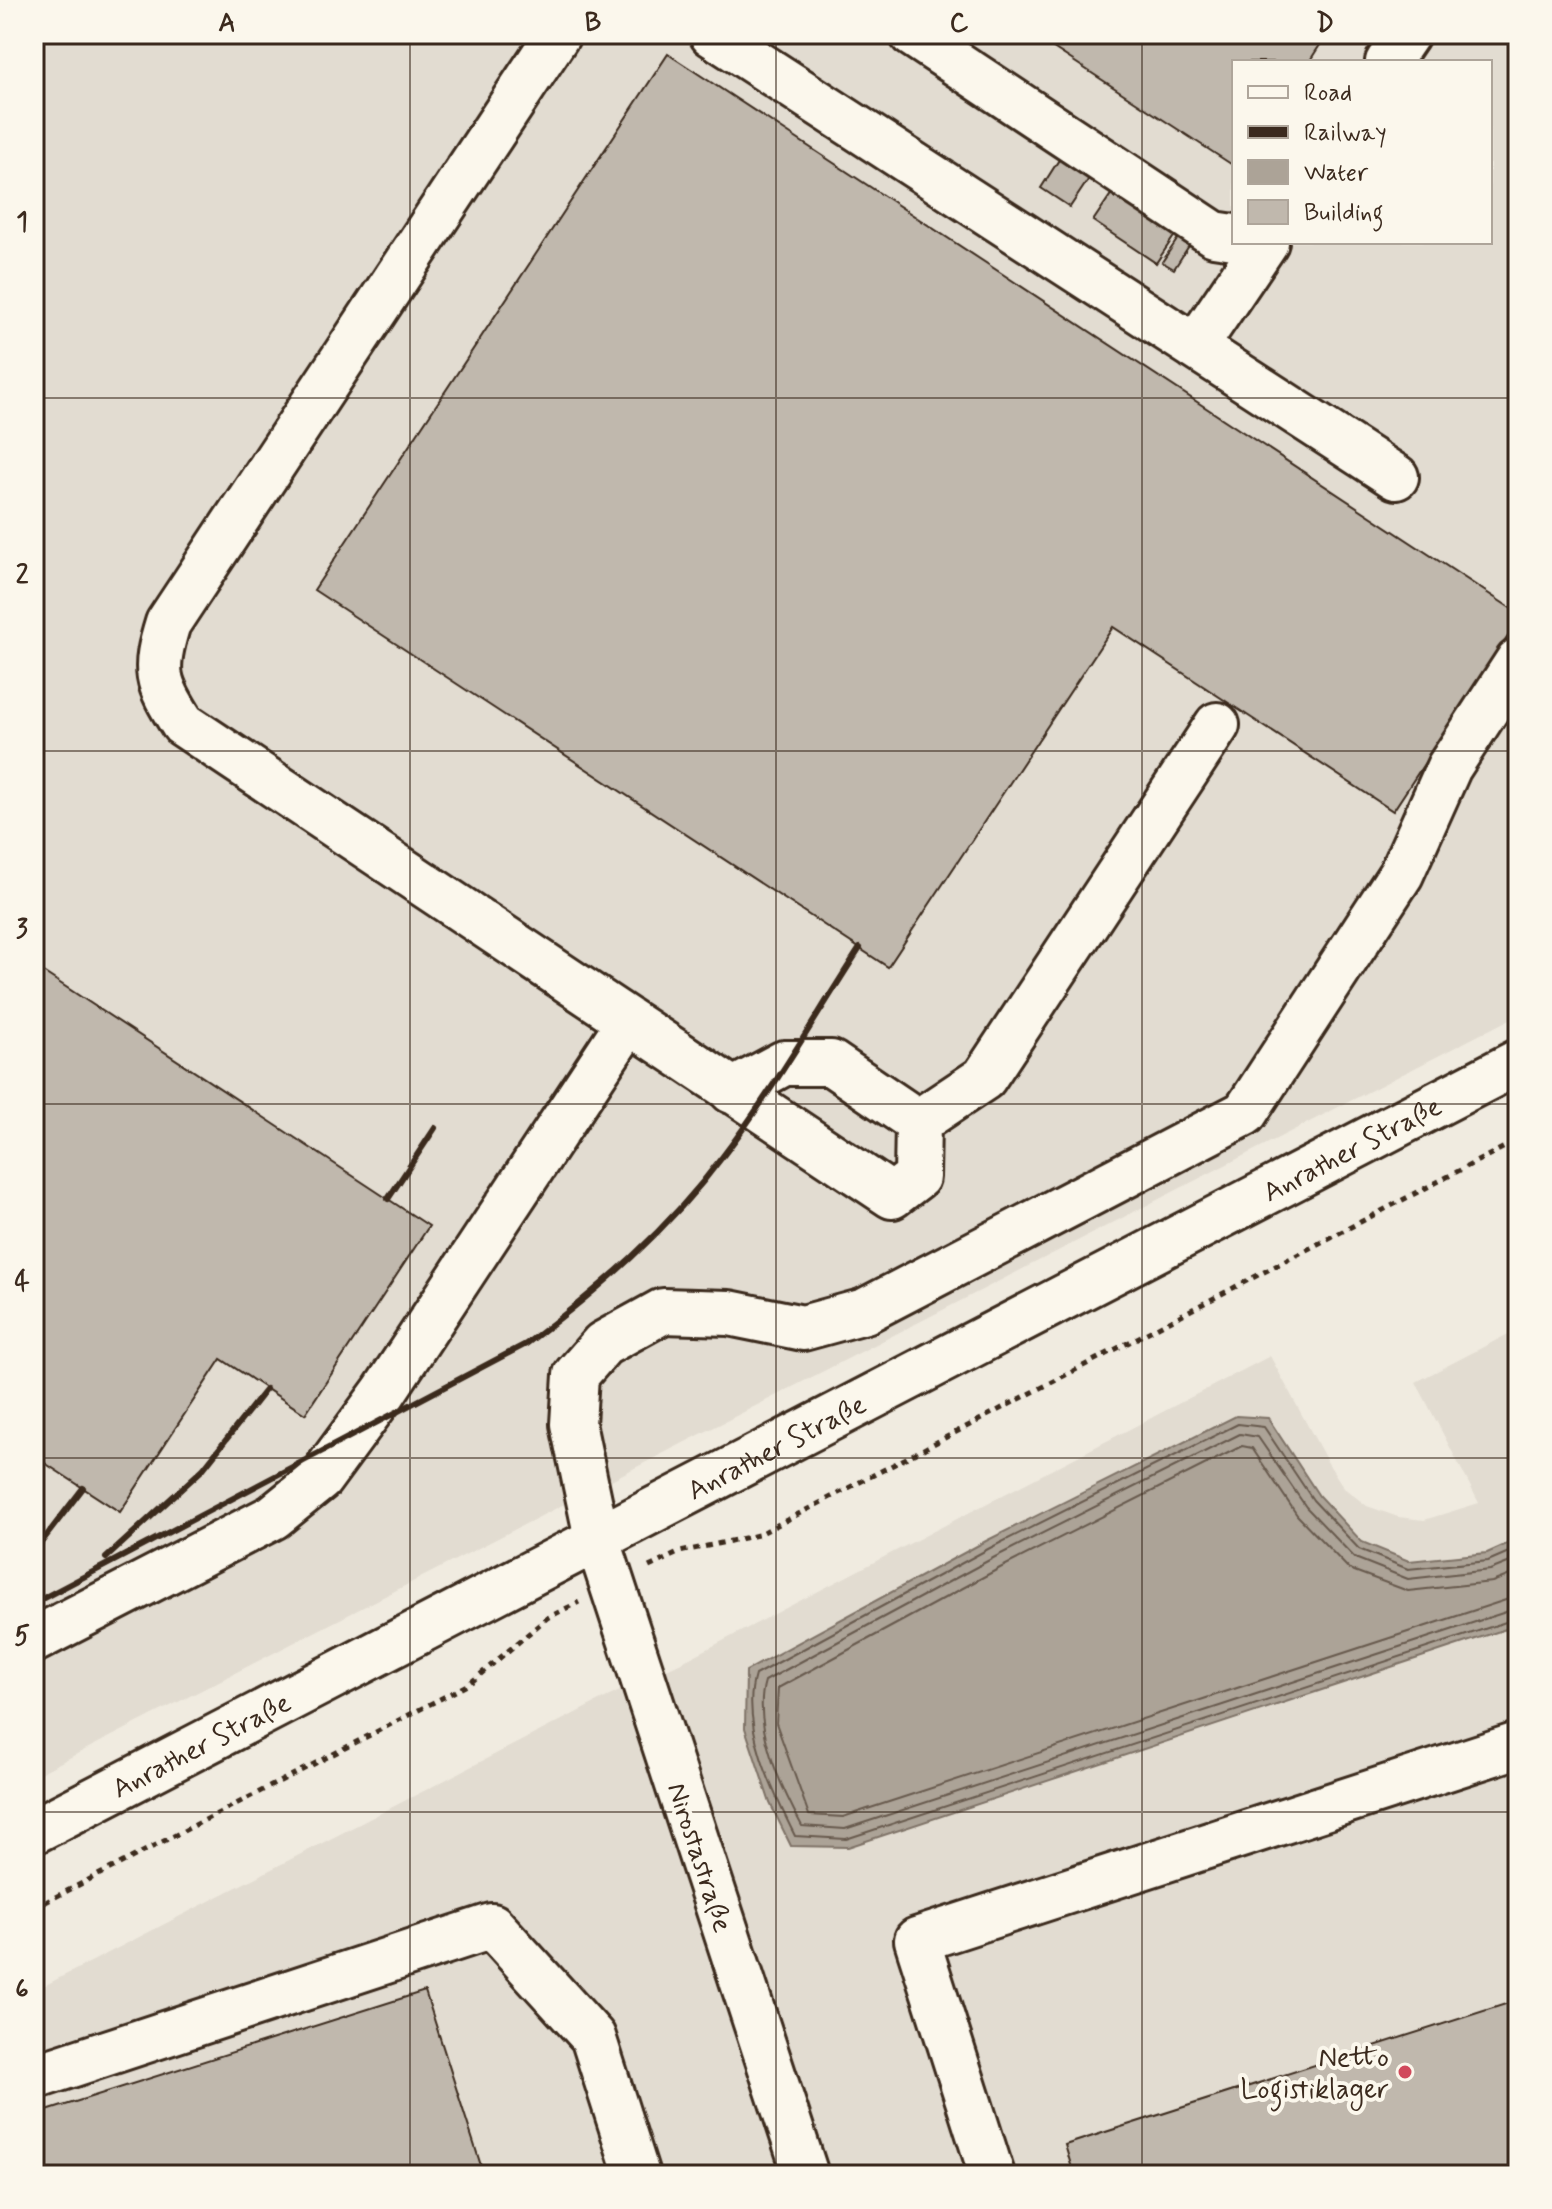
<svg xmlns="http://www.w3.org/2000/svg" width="1552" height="2209" viewBox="0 0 1552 2209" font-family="Mynerve,sans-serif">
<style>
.built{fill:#e2dcd1;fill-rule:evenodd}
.water{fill:#aca397;stroke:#7f7367;stroke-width:2}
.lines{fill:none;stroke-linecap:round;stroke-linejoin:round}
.shore{stroke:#685a4e;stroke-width:2}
.building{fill:#c0b8ad;stroke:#3b2a1e;stroke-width:2}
.minor-casing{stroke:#3b2a1e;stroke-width:50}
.major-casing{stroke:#3b2a1e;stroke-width:50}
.path{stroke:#3b2a1e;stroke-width:5;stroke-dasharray:6 6;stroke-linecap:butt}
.minor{stroke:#fbf7ec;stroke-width:44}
.major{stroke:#fbf7ec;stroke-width:44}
.rail{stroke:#3b2a1e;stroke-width:6}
.grid{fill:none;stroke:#3b2a1e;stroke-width:2;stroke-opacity:0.55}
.poi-dot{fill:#d1495b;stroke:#fbf7ec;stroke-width:3}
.labels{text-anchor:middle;stroke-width:8;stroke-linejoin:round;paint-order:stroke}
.street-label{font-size:28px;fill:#3b2a1e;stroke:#fbf7ec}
.poi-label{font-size:28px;fill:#3b2a1e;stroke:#fbf7ec;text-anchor:end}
.neatline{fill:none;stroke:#3b2a1e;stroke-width:3}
.grid-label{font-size:26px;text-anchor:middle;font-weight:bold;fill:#3b2a1e}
</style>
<rect width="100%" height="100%" fill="#f0ebe0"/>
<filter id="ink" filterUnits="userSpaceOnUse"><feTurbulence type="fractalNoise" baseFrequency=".0125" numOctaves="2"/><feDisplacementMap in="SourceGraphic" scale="16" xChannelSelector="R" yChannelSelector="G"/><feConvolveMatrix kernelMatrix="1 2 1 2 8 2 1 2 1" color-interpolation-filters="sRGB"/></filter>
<g filter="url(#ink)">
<path class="built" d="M34,34h1484v981l-1484,761zM1234,62h256v180h-256z
M1518,1329v846h-1484v-184l569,-292 87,-41 580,-302 58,107 16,25 23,18 31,11 26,3 55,-17 -63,-121z"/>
<path class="water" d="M1236,1416l32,2 51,78 43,46 47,19 78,-8 31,-14v86l-670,222 -57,-1 -21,-43 -25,-75 1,-57 240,-130z"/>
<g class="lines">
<path class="shore" d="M1518,1548l-30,13 -80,8 -49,-20 -46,-49 -49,-73 -26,-3 -248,124 -235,127c-15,50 18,117 40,161l51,3 672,-221
M1518,1559l-28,11 -82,9 -53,-21 -49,-51 -48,-70 -18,-3 -245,123 -230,124c-13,45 16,106 37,145l43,3 673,-221
M1518,1572l-26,10 -84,9 -59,-22 -52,-54 -45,-67 -10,-2 -242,122 -222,120 -2,35 33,92 34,2 675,-221"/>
</g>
<path class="building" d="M1032,34h295l-18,28h-75v104z
M668,54l850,559v8l-125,190 -280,-184 -225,340 -574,-377z
M1062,155l30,19 -22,33 -29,-19z
M1114,190l63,42 -21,31 -63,-42z
M1181,234l11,7 -18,28 -12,-7z
M34,966l395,260 -124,188 -84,-55 -101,153 -86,-56z
M425,1991l59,184h-450v-60z
M1518,2000v175h-444l-9,-30z"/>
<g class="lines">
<g class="minor-casing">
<path id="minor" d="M712,34l684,443
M912,34l302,200 20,3
M1388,62l19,-28
M1195,347l71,-105
M629,1021l263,175 25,-19 1,-55 66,-44 233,-353
M732,1091l52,-28h47l87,59
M34,1640l239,-123 47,-38 64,-87 245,-371 -446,-297c-27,-42 -30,-53 -15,-101l390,-589
M34,2077l458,-151 101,111 44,138
M806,2175l-209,-637 -24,-114 3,-49 27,-31 60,-33 66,2 74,15 62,-17 380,-198 156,-239 48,-107 69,-106
M992,2175l-75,-235 601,-195"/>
</g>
<g class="major-casing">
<g id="major">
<path id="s1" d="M34,1831l1484,-769"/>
</g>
</g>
<path class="path" d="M649,1567l31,-15 78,-17 760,-395
M34,1908l435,-224 78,-66 32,-16"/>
<use href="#minor" class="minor"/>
<use href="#major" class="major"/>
<path class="rail" d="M388,1199l47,-71
M34,1552l49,-64
M106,1558l97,-89 63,-80
M34,1603l492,-259c74,-55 142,-114 197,-188 50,-65 92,-139 137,-208"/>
</g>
</g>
<path class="grid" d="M410,34v2141M776,34v2141M1142,34v2141M34,398h1484M34,751h1484M34,1104h1484M34,1458h1484M34,1812h1484"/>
<circle class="poi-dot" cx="1405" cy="2072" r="8"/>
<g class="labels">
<g class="street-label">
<text dy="10" stroke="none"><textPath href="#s1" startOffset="1484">Anrather Straße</textPath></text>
<text dy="10" stroke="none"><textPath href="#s1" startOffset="836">Anrather Straße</textPath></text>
<text dy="10" stroke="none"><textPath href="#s1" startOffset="188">Anrather Straße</textPath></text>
<text transform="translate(701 1857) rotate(72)" y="10">Nirostastraße</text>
</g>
<g class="poi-label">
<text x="1389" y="2066">Netto<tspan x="1389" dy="32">Logistiklager</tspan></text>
</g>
</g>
<rect width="1552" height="2209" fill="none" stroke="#fbf7ec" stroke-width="88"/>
<rect x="1232" y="60" width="260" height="184" fill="#fbf7ec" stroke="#aea59a" stroke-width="2"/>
<rect x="1248" y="86" width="40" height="12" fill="#fbf7ec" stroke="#aea59a" stroke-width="2"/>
<text x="1304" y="100" font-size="24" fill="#3b2a1e">Road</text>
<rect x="1248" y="126" width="40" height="12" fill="#3b2a1e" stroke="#aea59a" stroke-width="2"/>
<text x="1304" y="140" font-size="24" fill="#3b2a1e">Railway</text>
<rect x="1248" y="160" width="40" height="24" fill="#aca397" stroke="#aea59a" stroke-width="2"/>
<text x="1304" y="180" font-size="24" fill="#3b2a1e">Water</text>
<rect x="1248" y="200" width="40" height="24" fill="#c0b8ad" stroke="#aea59a" stroke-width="2"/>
<text x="1304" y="220" font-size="24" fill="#3b2a1e">Building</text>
<rect x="44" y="44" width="1464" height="2121" class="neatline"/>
<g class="grid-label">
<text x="227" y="31">A</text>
<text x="593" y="31">B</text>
<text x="959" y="31">C</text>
<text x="1325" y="31">D</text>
<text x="22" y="230">1</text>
<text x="22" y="583">2</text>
<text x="22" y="937">3</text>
<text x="22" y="1290">4</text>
<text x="22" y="1644">5</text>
<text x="22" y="1997">6</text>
</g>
</svg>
